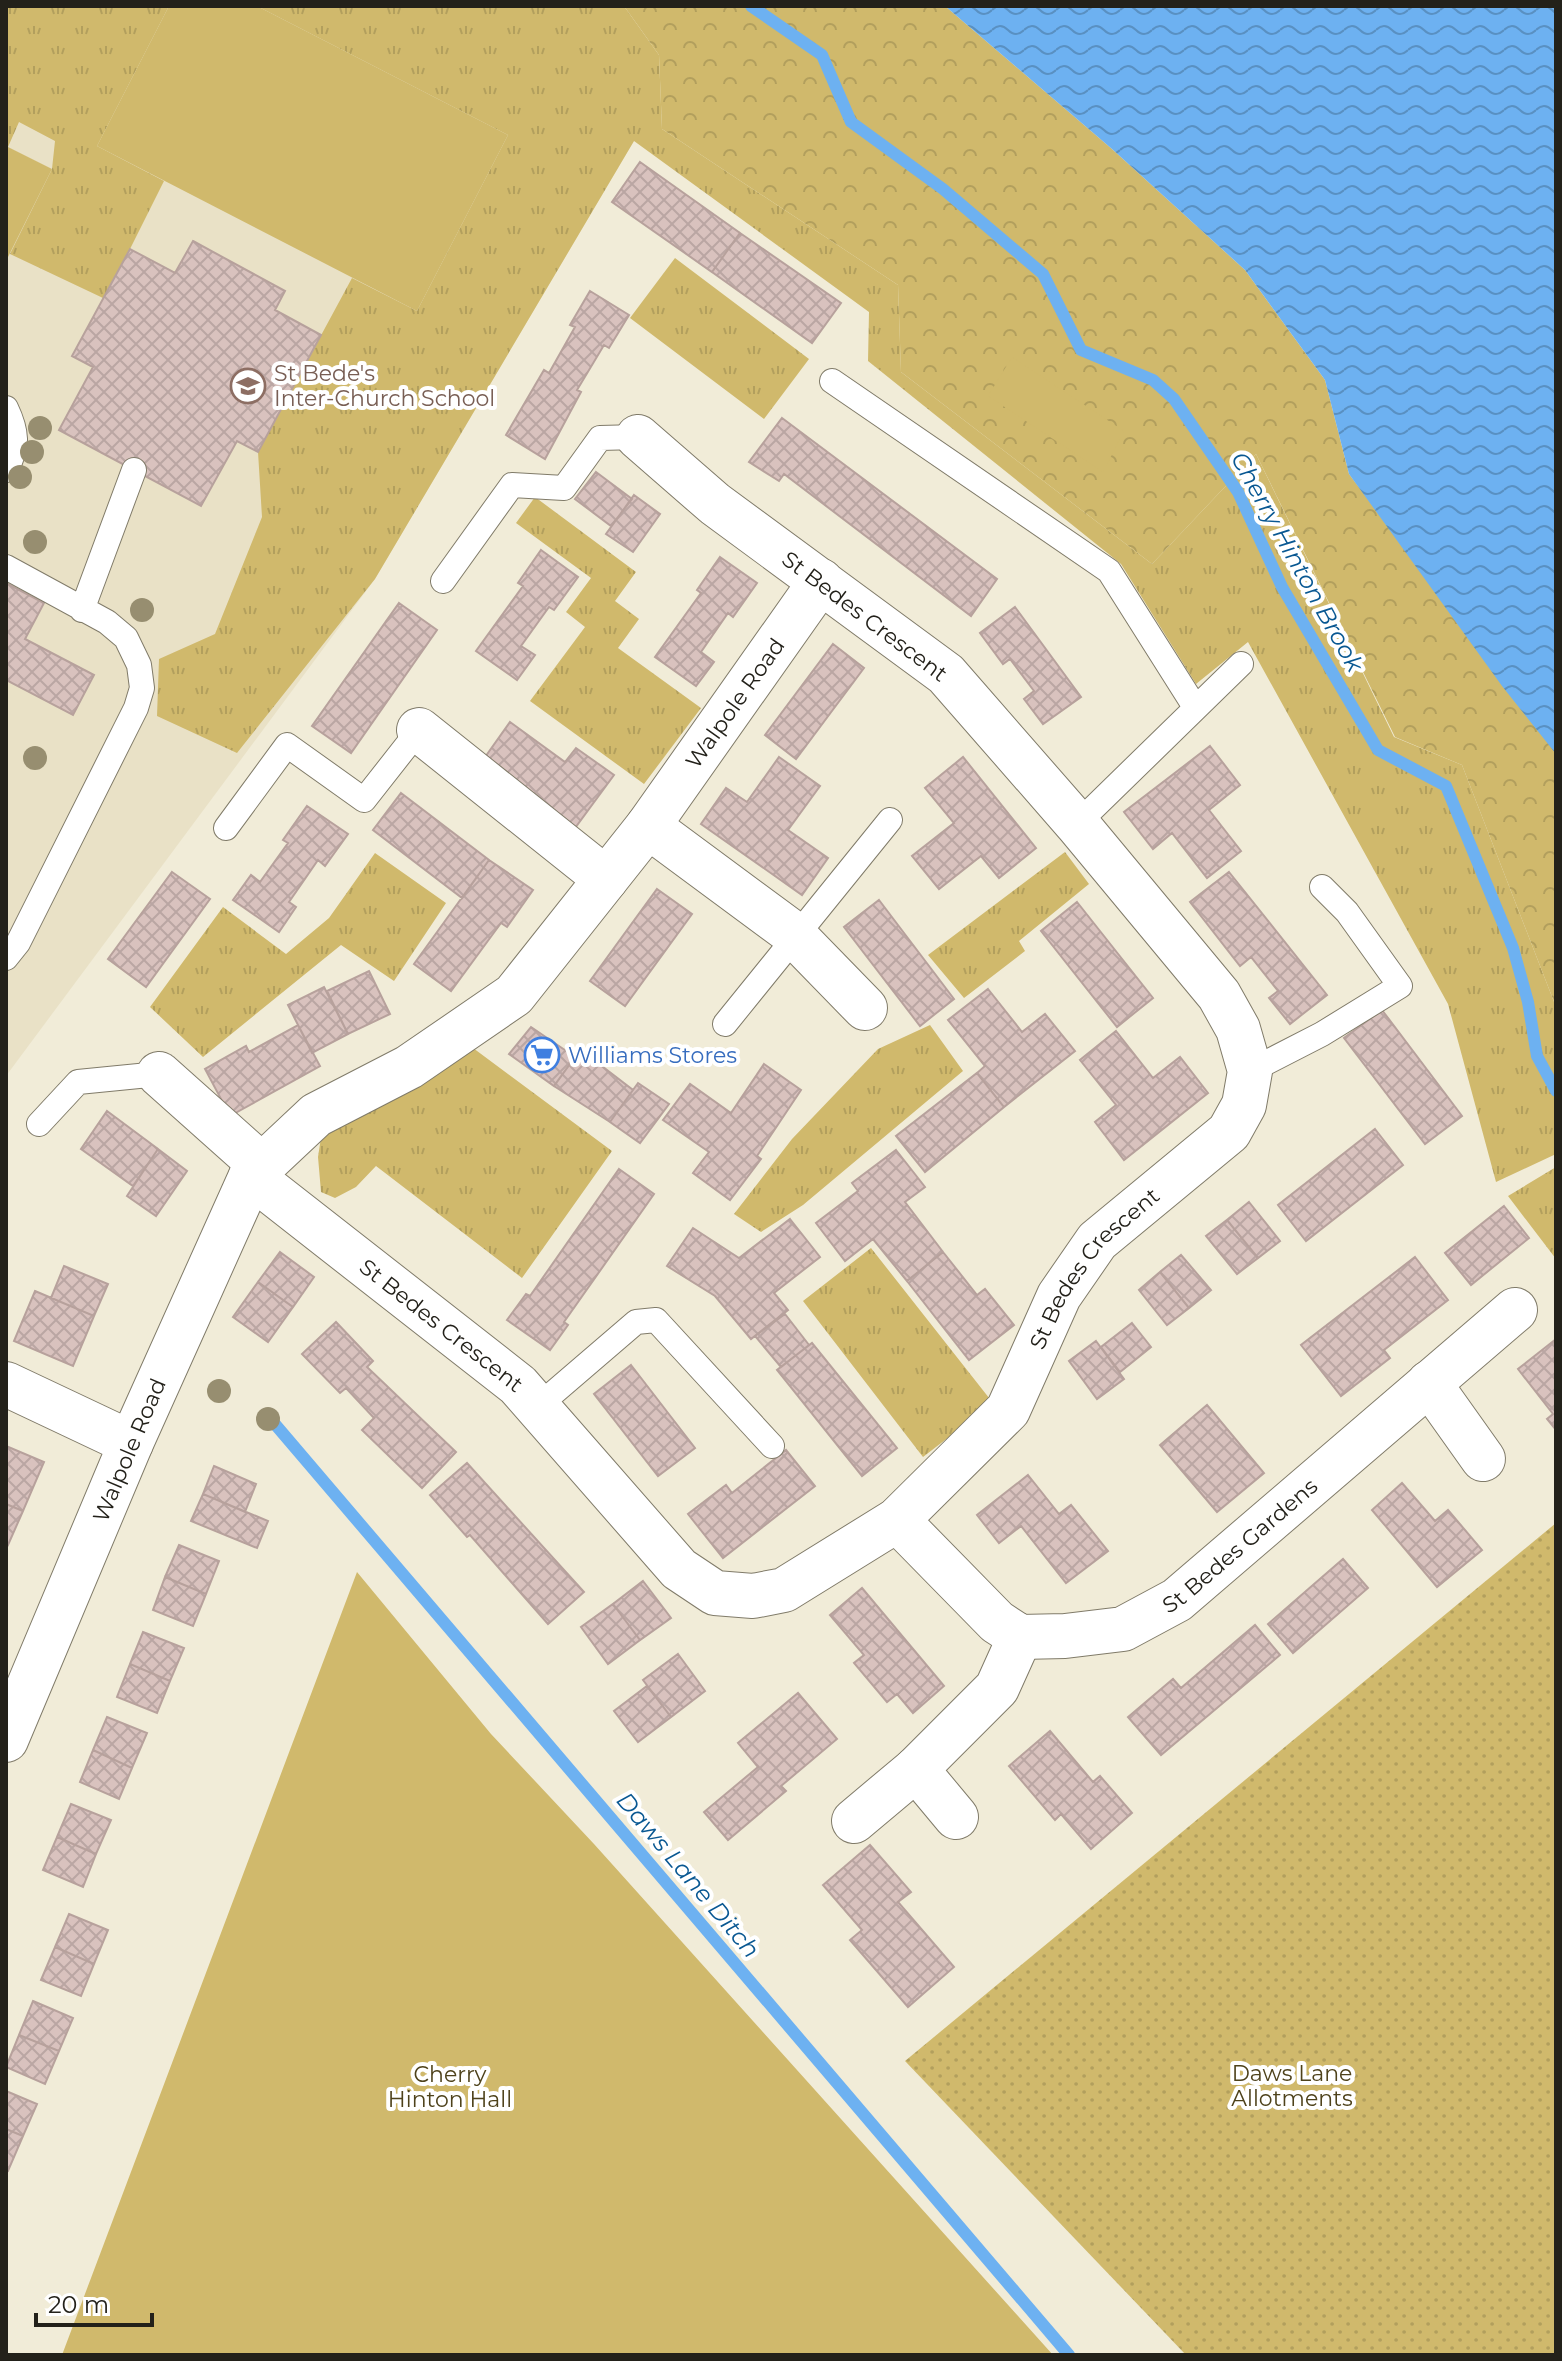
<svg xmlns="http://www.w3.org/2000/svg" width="1562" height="2361" viewBox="0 0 1562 2361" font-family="Montserrat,sans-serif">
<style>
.built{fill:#e9e1c6}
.grass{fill:url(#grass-tufts)}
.forest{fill:url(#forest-crowns)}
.park{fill:#d0b96c}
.garden{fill:url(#garden-dots)}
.water{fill:url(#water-waves)}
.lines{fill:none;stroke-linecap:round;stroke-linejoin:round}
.stream{stroke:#6db1f1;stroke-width:12}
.building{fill:url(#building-cross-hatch);stroke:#b7a19c;stroke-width:2}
.service-casing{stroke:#807b69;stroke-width:26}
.minor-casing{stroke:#807b69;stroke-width:46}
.tertiary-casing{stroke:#807b69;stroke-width:46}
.service{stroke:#fff;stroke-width:24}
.minor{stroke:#fff;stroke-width:44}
.tertiary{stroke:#fff;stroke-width:44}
.tree{fill:#978e70}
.labels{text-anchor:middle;stroke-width:8;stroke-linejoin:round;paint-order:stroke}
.education-label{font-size:22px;fill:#785e54;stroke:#fff;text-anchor:start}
.street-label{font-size:22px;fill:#23211a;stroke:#fff}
.shop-label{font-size:22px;fill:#366cbe;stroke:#fff;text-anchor:start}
.park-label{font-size:22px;fill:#4e421b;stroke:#fff}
.water-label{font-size:24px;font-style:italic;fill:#095892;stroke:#fff}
</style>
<defs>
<pattern id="grass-tufts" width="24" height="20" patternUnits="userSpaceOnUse" patternTransform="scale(2)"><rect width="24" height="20" fill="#d0b96c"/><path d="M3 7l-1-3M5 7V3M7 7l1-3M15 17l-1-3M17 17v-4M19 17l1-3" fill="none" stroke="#b29f5d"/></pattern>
<pattern id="forest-crowns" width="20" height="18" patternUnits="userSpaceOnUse" patternTransform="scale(2)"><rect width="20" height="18" fill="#d0b96c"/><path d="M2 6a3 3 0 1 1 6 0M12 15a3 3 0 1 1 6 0" fill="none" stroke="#b29f5d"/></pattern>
<pattern id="garden-dots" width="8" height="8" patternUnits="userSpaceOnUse" patternTransform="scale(2)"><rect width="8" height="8" fill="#d0b96c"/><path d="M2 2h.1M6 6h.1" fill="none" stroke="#b29f5d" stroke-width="1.8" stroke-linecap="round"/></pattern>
<pattern id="water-waves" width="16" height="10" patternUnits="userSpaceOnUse" patternTransform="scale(2)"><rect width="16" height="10" fill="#6db1f1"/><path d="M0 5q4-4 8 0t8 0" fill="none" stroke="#5990c2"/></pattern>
<pattern id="building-cross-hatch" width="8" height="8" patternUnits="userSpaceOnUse" patternTransform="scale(2)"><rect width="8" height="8" fill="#d9c2be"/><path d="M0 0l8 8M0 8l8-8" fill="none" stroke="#baa6a3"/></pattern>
</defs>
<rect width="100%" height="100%" fill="#f1ecd8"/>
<path class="built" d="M6,6h582l46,135 -259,438 -369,497z"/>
<path class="grass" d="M6,6h163l-72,140 67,35 -34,68 -27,49 -93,-44 42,-85 3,-28 -36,-19 -11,25 -2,-1z
M257,6h367l35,49 3,74 236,156 3,87 251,192 104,-110 138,283 68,28 94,242v147l-60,28 -48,-178 -200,-362 -52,42 -75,-120 -253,-203 1,-49 -235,-171 -259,438 -138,174 -80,-37 2,-57 56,-25 47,-117 -4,-65 94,-174 65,33 91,-176z
M675,258l134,101 -45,60 -134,-101z
M535,497l101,75 -21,29 24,18 -21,29 83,60 -57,76 -114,-83 55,-74 -19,-15 25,-34 -75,-55z
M1065,852l24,32 -70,57 6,10 -61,47 -36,-43z
M375,853l71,50 -52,78 -53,-36 -138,112 -53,-50 73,-100 63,47 43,-36z
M930,1025l33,46 -160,134 -42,27 -27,-18 58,-75 86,-90z
M469,1045l143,106 -90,127 -146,-112 -20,21 -21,11 -14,-6 -3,-35 4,-26z
M1556,1167v92l-48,-63z
M871,1248l122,155 -70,54 -120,-156z"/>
<path class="forest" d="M624,6h321l167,143 133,121 80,110 24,94 207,276v257l-94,-242 -67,-28 -139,-283 -104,110 -251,-192 -3,-87 -236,-156 -3,-74z"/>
<path class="park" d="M169,6h88l251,129 -91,176 -320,-165z
M6,146l46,23 -46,92z
M1012,357l112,74 -21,41 -115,-76z
M357,1572l134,162 103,110 459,511h-991z"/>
<path class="garden" d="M1556,1523v832h-370l-281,-294z"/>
<path class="water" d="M945,6h611v748l-54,-68 -153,-212 -24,-94 -80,-110 -133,-121z"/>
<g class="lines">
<path class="stream" d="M751,6l71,49 29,67 92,67 100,85 38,76 72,30 21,19 64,93 44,95 96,163 68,36 67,162 15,54 9,54 19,35
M274,1423l795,932"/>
</g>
<path class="building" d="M640,162l100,71 -28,39 -100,-70z
M740,233l101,70 -29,40 -100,-71z
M193,241l92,50 -10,19 46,25 -63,117 -21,-11 -36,65 -142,-76 34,-63 -21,-11 58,-107 45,24z
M590,291l39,24 -20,33 -5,-3 -27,45 4,2 -36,67 -39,-24 38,-65 5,3 26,-46 -5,-2z
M782,418l215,161 -26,37 -187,-142 -5,7 -30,-19z
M596,472l36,27 -21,27 -36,-27z
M634,495l26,19 -27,38 -27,-18z
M541,550l37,27 -24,33 -5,-3 -28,39 14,9 -18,25 -41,-29 47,-65 -5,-3z
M720,557l37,26 -24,34 -5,-4 -27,39 13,10 -18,24 -41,-29 46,-64 -4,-3z
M6,583l38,20 -19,36 69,36 -21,40 -67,-35z
M399,603l38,27 -86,123 -39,-27z
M1015,607l66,90 -38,27 -19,-25 10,-8 -24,-32 -7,5 -23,-31z
M833,644l31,24 -68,91 -31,-24z
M510,722l55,40 11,-14 38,27 -39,53 -92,-68z
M1210,746l30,39 -31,25 32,41 -34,27 -35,-45 -19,16 -29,-37z
M779,757l41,29 -32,44 40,28 -26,37 -101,-71 25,-36 21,14z
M963,757l73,91 -37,30 -18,-22 -42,33 -27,-33 42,-33 -29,-35z
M401,793l88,67 -27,38 -89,-68z
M307,806l41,28 -23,32 -7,-6 -29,42 7,5 -17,25 -46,-32 18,-25 9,7 28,-39 -5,-3z
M489,860l44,30 -26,37 -6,-4 -50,68 -37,-27z
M172,872l38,27 -64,88 -38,-28z
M1229,872l98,123 -37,29 -21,-26 9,-7 -27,-34 -11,9 -50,-64z
M657,889l35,25 -67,92 -35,-25z
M879,900l75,99 -34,27 -76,-99z
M1077,902l76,96 -36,29 -76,-96z
M369,971l21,43 -42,20 -21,-43z
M324,987l24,47 -36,19 -24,-48z
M988,989l34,43 23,-18 30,37 -71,56 -27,-34 8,-7 -37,-46z
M1382,1010l80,106 -37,28 -81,-106z
M298,1025l22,41 -90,50 -25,-47 41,-23 3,6z
M531,1027l44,30 -21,29 -45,-32z
M1116,1031l37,47 27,-21 28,36 -84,67 -29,-38 21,-17 -36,-45z
M575,1057l10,8 5,-8 43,33 -23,32 -56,-36z
M764,1064l37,26 -44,66 4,3 -31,41 -37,-27 16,-21 -46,-32 27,-36 41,29z
M977,1073l27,34 -79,65 -29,-36z
M638,1083l31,21 -29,39 -30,-21z
M107,1111l51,38 -25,37 -52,-37z
M1375,1129l28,36 -97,76 -28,-36z
M158,1149l29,22 -31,45 -29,-20z
M896,1150l29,37 -20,15 38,50 -36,29 -34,-42 -28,22 -29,-38 42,-32 -6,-8z
M619,1169l35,25 -90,128 4,3 -18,25 -43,-30 19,-26 4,2z
M1249,1202l31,39 -22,17 -31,-38z
M1504,1206l25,32 -58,47 -26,-32z
M790,1219l30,38 -46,36 14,17 -37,29 -36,-43 -48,-30 26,-38 46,30z
M1227,1220l31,38 -21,16 -31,-38z
M280,1252l34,25 -21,30 -35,-25z
M943,1252l34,43 8,-6 29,36 -45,35 -62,-79z
M1181,1255l30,35 -22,18 -29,-36z
M1415,1257l33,43 -64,50 6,8 -49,38 -40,-51z
M64,1266l44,18 -14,32 -43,-18z
M1160,1272l29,36 -22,17 -28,-35z
M258,1282l35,25 -25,35 -35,-25z
M35,1291l59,25 -21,50 -59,-25z
M785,1314l24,31 -28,22 -26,-31z
M336,1322l37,39 -6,6 89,85 -34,36 -60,-58 12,-12 -28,-30 -6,5 -38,-39z
M1132,1323l19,24 -31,25 -19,-25z
M1556,1339v91l-9,-11 6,-5 -35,-45z
M1096,1341l28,38 -27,20 -28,-38z
M812,1343l85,105 -35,28 -85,-106z
M631,1365l64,83 -37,28 -64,-82z
M1207,1405l57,68 -47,39 -57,-67z
M6,1446l38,16 -21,49 -17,-7z
M786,1450l29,36 -92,72 -35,-44 38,-29 6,8z
M467,1463l117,129 -36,32 -78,-89 -3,2 -37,-42z
M214,1466l42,18 -11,28 -42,-18z
M1028,1475l31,39 12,-9 37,46 -42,32 -45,-57 -22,17 -22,-28z
M1402,1483l33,38 13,-11 34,40 -45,37 -65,-77z
M203,1494l65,27 -11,27 -66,-27z
M6,1504l17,7 -15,34 -2,-2z
M179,1545l40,16 -13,33 -41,-17z
M1343,1559l25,29 -75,65 -25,-29z
M165,1577l41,17 -13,32 -40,-16z
M643,1581l28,37 -31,22 -27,-36z
M862,1588l82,98 -31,27 -16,-19 -10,8 -33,-39 10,-8 -34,-40z
M613,1604l27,36 -32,24 -27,-37z
M1255,1625l25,30 -119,100 -33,-38 45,-38 8,9z
M143,1632l41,16 -14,33 -40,-17z
M678,1654l27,37 -34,26 -28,-37z
M130,1664l40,17 -13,32 -40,-16z
M647,1686l24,31 -33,25 -24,-31z
M798,1693l39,46 -56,47 5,5 -58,49 -24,-28 54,-45 -20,-24z
M107,1717l40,16 -15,35 -39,-18z
M1050,1731l43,51 7,-6 32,37 -41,36 -30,-35 -6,6 -46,-54z
M93,1750l39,18 -13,31 -39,-17z
M71,1804l40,16 -15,34 -39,-17z
M57,1837l39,17 -13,33 -40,-17z
M870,1845l41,47 -13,10 56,65 -46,40 -58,-67 12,-10 -39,-45z
M69,1914l39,16 -14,34 -39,-17z
M55,1947l39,17 -13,32 -40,-16z
M33,2001l40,17 -14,33 -40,-16z
M19,2035l40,16 -14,33 -39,-17z
M6,2091l31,13 -14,32 -17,-7z
M6,2129l17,7 -15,35 -2,-1z"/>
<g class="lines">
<g class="service-casing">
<path id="service" d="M832,381l277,190 86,136
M6,408c11,23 13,38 0,62
M6,567l101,55 19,16 13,27 3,23 -6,20 -118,235 -12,15
M443,581l69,-96 52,3 36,-50 38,-1
M82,610l52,-140
M1077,824l164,-160
M226,828l61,-83 77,55 55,-70
M725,1024l165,-204
M1250,1071l72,-37 78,-48 -53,-74 -25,-25
M39,1124l39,-42 81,-8
M537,1407l99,-85 20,-2 116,126"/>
</g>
<g class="minor-casing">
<g id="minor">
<path d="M419,730l187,149"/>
<path d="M648,826l142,105 75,77"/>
<path d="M159,1074l102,91"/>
<path id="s1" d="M251,1176l267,209 161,184 36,24 38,3 31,-6 113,-70 111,-110 51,-114 38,-55 132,-109 15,-27 6,-34 -12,-42 -19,-34 -142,-171 -131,-150 -231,-170 -77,-67"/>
<path d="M1429,1383l54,76"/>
<path id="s2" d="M131,1443l120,-267 65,-61 93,-48 105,-72 134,-169 173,-245"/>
<path id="s3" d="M897,1520l100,102 23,15 45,-1 58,-7 54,-29 338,-290"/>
<path d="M916,1769l40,48"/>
<path d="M854,1821l62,-52 81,-81 23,-51"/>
</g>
</g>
<g class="tertiary-casing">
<path id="tertiary" d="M6,1384l125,59 -125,297"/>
</g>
<use href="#service" class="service"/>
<use href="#minor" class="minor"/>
<use href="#tertiary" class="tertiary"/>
</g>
<g class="tree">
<circle cx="40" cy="428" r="12"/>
<circle cx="32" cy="452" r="12"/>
<circle cx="20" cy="477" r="12"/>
<circle cx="35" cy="542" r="12"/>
<circle cx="142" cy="610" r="12"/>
<circle cx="35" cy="758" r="12"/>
<circle cx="219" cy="1391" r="12"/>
<circle cx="268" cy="1419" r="12"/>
</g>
<defs>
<g id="school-ring" transform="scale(1.8)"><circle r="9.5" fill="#fff" stroke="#8d6e63" stroke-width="1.5"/><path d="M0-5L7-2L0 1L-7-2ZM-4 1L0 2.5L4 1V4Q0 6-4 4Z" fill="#8d6e63"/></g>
<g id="supermarket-ring" transform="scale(1.8)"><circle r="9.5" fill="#fff" stroke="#3f7fe0" stroke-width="1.5"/><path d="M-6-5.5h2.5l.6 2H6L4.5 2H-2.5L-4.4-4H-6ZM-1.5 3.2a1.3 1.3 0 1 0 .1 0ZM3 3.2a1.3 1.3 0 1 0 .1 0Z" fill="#3f7fe0"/></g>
</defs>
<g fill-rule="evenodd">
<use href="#school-ring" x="248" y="386"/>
<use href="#supermarket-ring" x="542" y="1055"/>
</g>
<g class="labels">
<g class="education-label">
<text x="274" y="381">St Bede's<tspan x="274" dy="25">Inter-Church School</tspan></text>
</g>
<g class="street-label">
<text transform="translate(865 616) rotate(37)" y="8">St Bedes Crescent</text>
<text dy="8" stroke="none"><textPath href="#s2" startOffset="980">Walpole Road</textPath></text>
<text dy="8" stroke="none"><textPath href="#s1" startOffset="1154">St Bedes Crescent</textPath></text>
<text dy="8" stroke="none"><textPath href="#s1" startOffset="242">St Bedes Crescent</textPath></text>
<text transform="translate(129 1450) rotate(-67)" y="8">Walpole Road</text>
<text dy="8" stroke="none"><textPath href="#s3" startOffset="418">St Bedes Gardens</textPath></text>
</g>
<g class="shop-label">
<text x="568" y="1063">Williams Stores</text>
</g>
<g class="park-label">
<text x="1292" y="2081">Daws Lane<tspan x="1292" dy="25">Allotments</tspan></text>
<text x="450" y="2082">Cherry<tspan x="450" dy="25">Hinton Hall</tspan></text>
</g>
<g class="water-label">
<text transform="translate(1297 562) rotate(61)" y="8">Cherry Hinton Brook</text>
<text transform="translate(688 1875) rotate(50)" y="8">Daws Lane Ditch</text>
</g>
</g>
<rect width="1562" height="2361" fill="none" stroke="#23211a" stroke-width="16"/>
<path d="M36 2313v12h116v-12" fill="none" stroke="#23211a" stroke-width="4"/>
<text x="48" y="2313" font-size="24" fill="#23211a" stroke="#ffffff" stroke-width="6" paint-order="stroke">20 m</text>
</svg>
